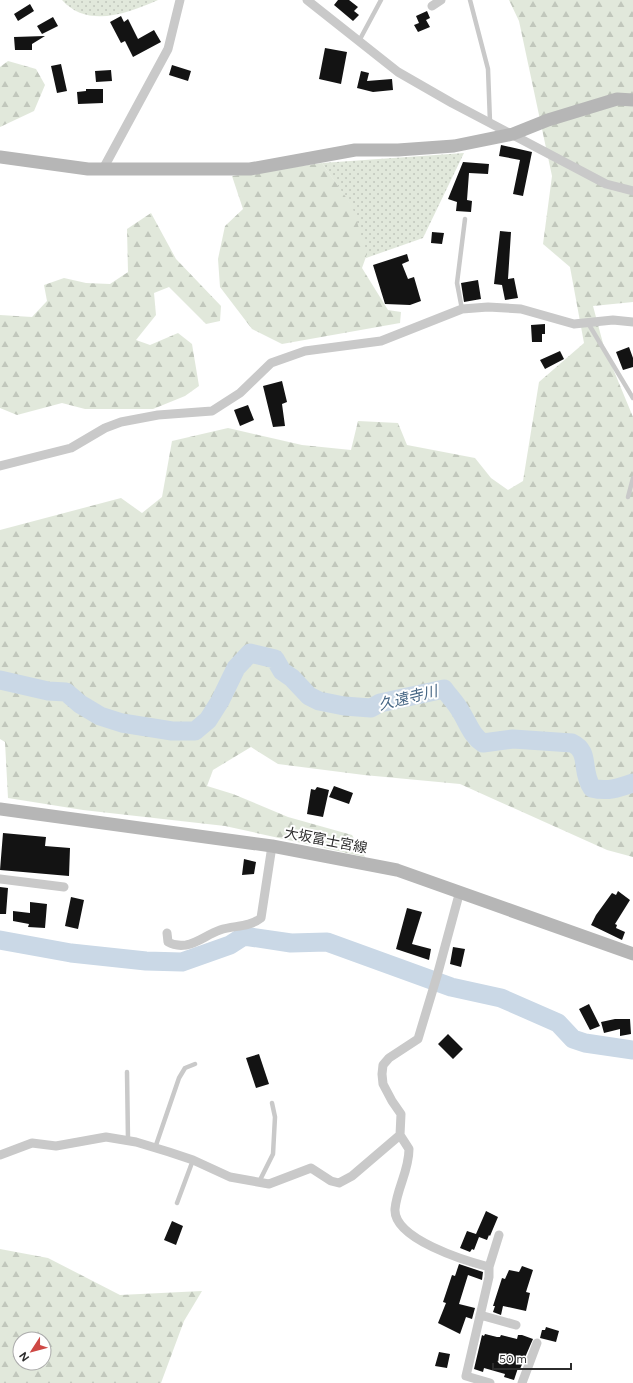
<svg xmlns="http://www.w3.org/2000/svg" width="633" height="1383" viewBox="0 0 633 1383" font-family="Figtree,'Noto Sans JP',sans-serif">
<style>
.grass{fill:url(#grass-dots)}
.forest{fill:url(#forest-firs);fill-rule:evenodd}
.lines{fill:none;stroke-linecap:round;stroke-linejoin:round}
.river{stroke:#cad8e6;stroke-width:19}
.building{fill:#131313}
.lane{stroke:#c9c9c9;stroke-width:4.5}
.street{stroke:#c9c9c9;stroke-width:9}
.secondary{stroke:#b6b6b6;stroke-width:13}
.labels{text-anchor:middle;stroke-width:4;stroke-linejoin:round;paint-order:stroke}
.street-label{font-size:14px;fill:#2c2c2c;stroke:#fff}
.water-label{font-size:15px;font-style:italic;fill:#456583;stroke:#fff}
</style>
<defs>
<pattern id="grass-dots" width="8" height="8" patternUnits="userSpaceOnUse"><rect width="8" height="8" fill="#e1e8db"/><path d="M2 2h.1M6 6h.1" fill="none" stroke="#c1c7bc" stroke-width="1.8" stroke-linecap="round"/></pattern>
<pattern id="forest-firs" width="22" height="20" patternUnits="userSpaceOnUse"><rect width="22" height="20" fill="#e1e8db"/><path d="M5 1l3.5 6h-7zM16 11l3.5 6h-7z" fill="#c1c7bc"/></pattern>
</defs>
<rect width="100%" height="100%" fill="#fff"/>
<path class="grass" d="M62,0h96c-30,13 -70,29 -96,0z
M464,153l-41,85 -57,20 -16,-54 -28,-41z"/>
<path class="forest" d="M509,0h124v302l-40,4 11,41 29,70v440l-26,-7 -147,-66 -96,-9 -86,-11 -27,-17 -38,23 -6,16 26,8 55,23 64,18 13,22 -140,-31 -142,-16 -75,-12 -3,-56 -5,-3v-209l121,-32 21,15 20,-16 10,-56 56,-13 74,17 49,5 7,-29 40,2 9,22 68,13 16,20 17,12 15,-9 16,-99 45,-39 -14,-76 -27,-23 9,-68 -33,-155z
M8,61l28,8 9,16 -11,26 -34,16v-60z
M322,163l30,43 15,48 -5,14 26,42 13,2 -1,11 -118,21 -30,-15 -32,-42 -2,-28 7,-33 18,-17 -11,-33z
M151,213l25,46 45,47 -1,15 -14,3 -37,-37 -15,6 2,22 -20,25 14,5 28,-12 14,11 7,42 -14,10 -32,13h-68l-23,-6 -45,12 -17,-7v-93l32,2 15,-16 -3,-16 20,-7 22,5 24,1 18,-12 -1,-43z
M0,1249l48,9 72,37 82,-4 -18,30 -23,62h-161zM20,1339h24v24h-24z"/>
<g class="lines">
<path class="river" d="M0,680l48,11 18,1 14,12 20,12 22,7 50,8h23l13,-11 12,-19 16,-33 14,-15 25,6 7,12 10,7 17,18 10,5 25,5 27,2 9,-5 64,-14c5,7 13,15 17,23 7,11 10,23 22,31l30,-4 59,4c19,9 8,27 20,45 15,4 27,0 41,-5
M0,940l71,13 75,8 36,1 48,-17 14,-9 47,7 36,-1 124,45 50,11 57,25 15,16 12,4 48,7"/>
</g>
<path class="building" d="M338,0h11l9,7 -4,4 5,4 -6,6 -19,-16z
M30,4l4,7 -16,10 -4,-7z
M427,11l3,7 -4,2 4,7 -12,5 -4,-7 5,-2 -3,-7z
M121,16l3,6 4,-3 10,20 16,-9 7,12 -28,15 -8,-16 -4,2 -11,-21z
M53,17l5,9 -16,8 -5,-8z
M45,36l-13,8v6h-17l-1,-13z
M325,48l22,4 -6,32 -22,-5z
M61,64l6,27 -10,2 -6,-27z
M172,65l19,6 -3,10 -19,-6z
M111,70l1,11 -16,1 -1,-11z
M361,71l8,2 -2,8 25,-2 1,11 -20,2 -16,-4z
M86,89h17v14l-25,1 -1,-12 9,-1z
M501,145l31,7 -9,44 -10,-2 7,-34 -21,-4z
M463,162l26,2 -1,10 -19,-1 -2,27 5,1 -1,11 -15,-1 1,-9 -9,-3z
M500,231l11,1 -3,47 6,-1 4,20 -13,2 -3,-15 -8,-1z
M432,232l12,1 -2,11 -11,-1z
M407,254l2,7 -7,3 6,15 6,-2 7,24 -11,4 -25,-1 -12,-39z
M478,280l3,19 -17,3 -3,-19z
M545,324v10h-3v8h-10l-1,-17z
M629,347l4,11v9l-10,3 -7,-18z
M560,351l4,8 -19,10 -5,-9z
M282,381l5,21 -5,2 3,22 -12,1 -10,-41z
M248,405l6,15 -14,6 -6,-16z
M334,786l19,7 -4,11 -20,-7z
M317,787l12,3 -6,27 -16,-3 4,-25 4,1z
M3,833l43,4 -1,9 25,2 -1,28 -69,-6z
M244,859l12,3 -2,12 -12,1z
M0,887l8,1 -2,26h-6z
M618,891l12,9 -15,24 2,1 -1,3 9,4 -3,8 -31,-15 5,-10 16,-22 4,2z
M71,897l13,3 -6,29 -13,-3z
M30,902l17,2 -2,24 -17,-1 1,-3 -16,-3v-10l17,2z
M407,908l15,4 -10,32 19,5 -2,11 -33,-11z
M453,947l12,2 -4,18 -11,-3z
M589,1004l11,22 -10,4 -11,-21z
M615,1019h15l1,15 -11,2v-7l-16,4 -3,-11z
M448,1034l15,15 -10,10 -15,-15z
M259,1054l10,30 -13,4 -10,-30z
M486,1211l12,6 -8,19 -1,-1 -2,5 -8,-3 -5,13 -2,-1 -2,3 -10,-4 7,-17 9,3z
M172,1221l11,5 -7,19 -12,-5z
M459,1264l24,8 -1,8 -14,-5 -9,29 16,4 -3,11 -6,-2 -6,17 -22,-11 8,-20 -3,-1 9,-27 3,1z
M522,1266l11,4 -7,22 4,1 -4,18 -23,-5 -2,9 -8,-3 2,-6h-2l9,-28 3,1 4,-9 10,2z
M546,1327l13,4 -3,11 -16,-4 2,-8h3z
M485,1334l12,3h3l1,-2 16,4 1,-4h4l11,4 -13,30 -2,-1 -4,12 -10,-3 1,-3 -21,-6 -1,4 -9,-3 8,-34 2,1z
M439,1352l11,2 -3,14 -12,-2z"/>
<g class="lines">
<path class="lane" d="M470,0l18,69 2,53
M359,41l22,-41
M462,309l-5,-26 8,-64
M588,323l45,75
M628,497l5,-19
M127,1072l1,68
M155,1148l24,-70 6,-10 10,-4
M259,1182l14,-28 2,-37 -3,-14
M177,1203l16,-43"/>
<path class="street" d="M307,0l91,72 54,31 154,81 27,7
M432,6l9,-6
M103,169l65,-120 12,-49
M0,466l71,-18 34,-20 16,-6 37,-7 54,-4 28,-18 31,-30 34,-12 76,-10 81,-32 26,-2 33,2 53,15 39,-4 20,2
M0,879l64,8
M167,933l1,9c5,3 11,4 18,3 12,-2 22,-11 34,-15 14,-5 28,-2 41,-12l11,-72
M400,1135l9,14c0,22 -12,39 -14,60 -2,30 71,52 94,58v10l-23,99 24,7
M0,1155l32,-12 24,3 50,-9 30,5 33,10 24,8 37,17 39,7 42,-16 20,13 8,2 13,-7 48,-41 1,-21 -9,-13 -9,-17 -1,-10 1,-9 6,-7 29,-19 19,-63 23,-85
M489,1267l10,-32
M480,1315l36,10
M522,1383l15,-40"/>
<path class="secondary" d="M0,157l88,12h162l105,-19h43l56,-4 59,-12 35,-14 69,-21 16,1
M0,809l272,37 125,24 236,84"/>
</g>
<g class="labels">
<g class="street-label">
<text transform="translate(326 840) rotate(11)" y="5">大坂富士宮線</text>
</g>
<g class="water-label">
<text transform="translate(408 698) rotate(-14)" y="5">久遠寺川</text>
</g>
</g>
<g transform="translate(32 1351) rotate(234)"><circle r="19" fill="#ffffff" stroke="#ababab"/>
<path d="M0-3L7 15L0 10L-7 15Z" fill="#ce4844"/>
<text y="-6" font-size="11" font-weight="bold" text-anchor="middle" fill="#2c2c2c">N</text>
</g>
<path d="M493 1363v6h78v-6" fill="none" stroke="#2c2c2c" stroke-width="2"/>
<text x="499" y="1363" font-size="12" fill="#2c2c2c" stroke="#ffffff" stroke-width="3" paint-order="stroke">50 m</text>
</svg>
